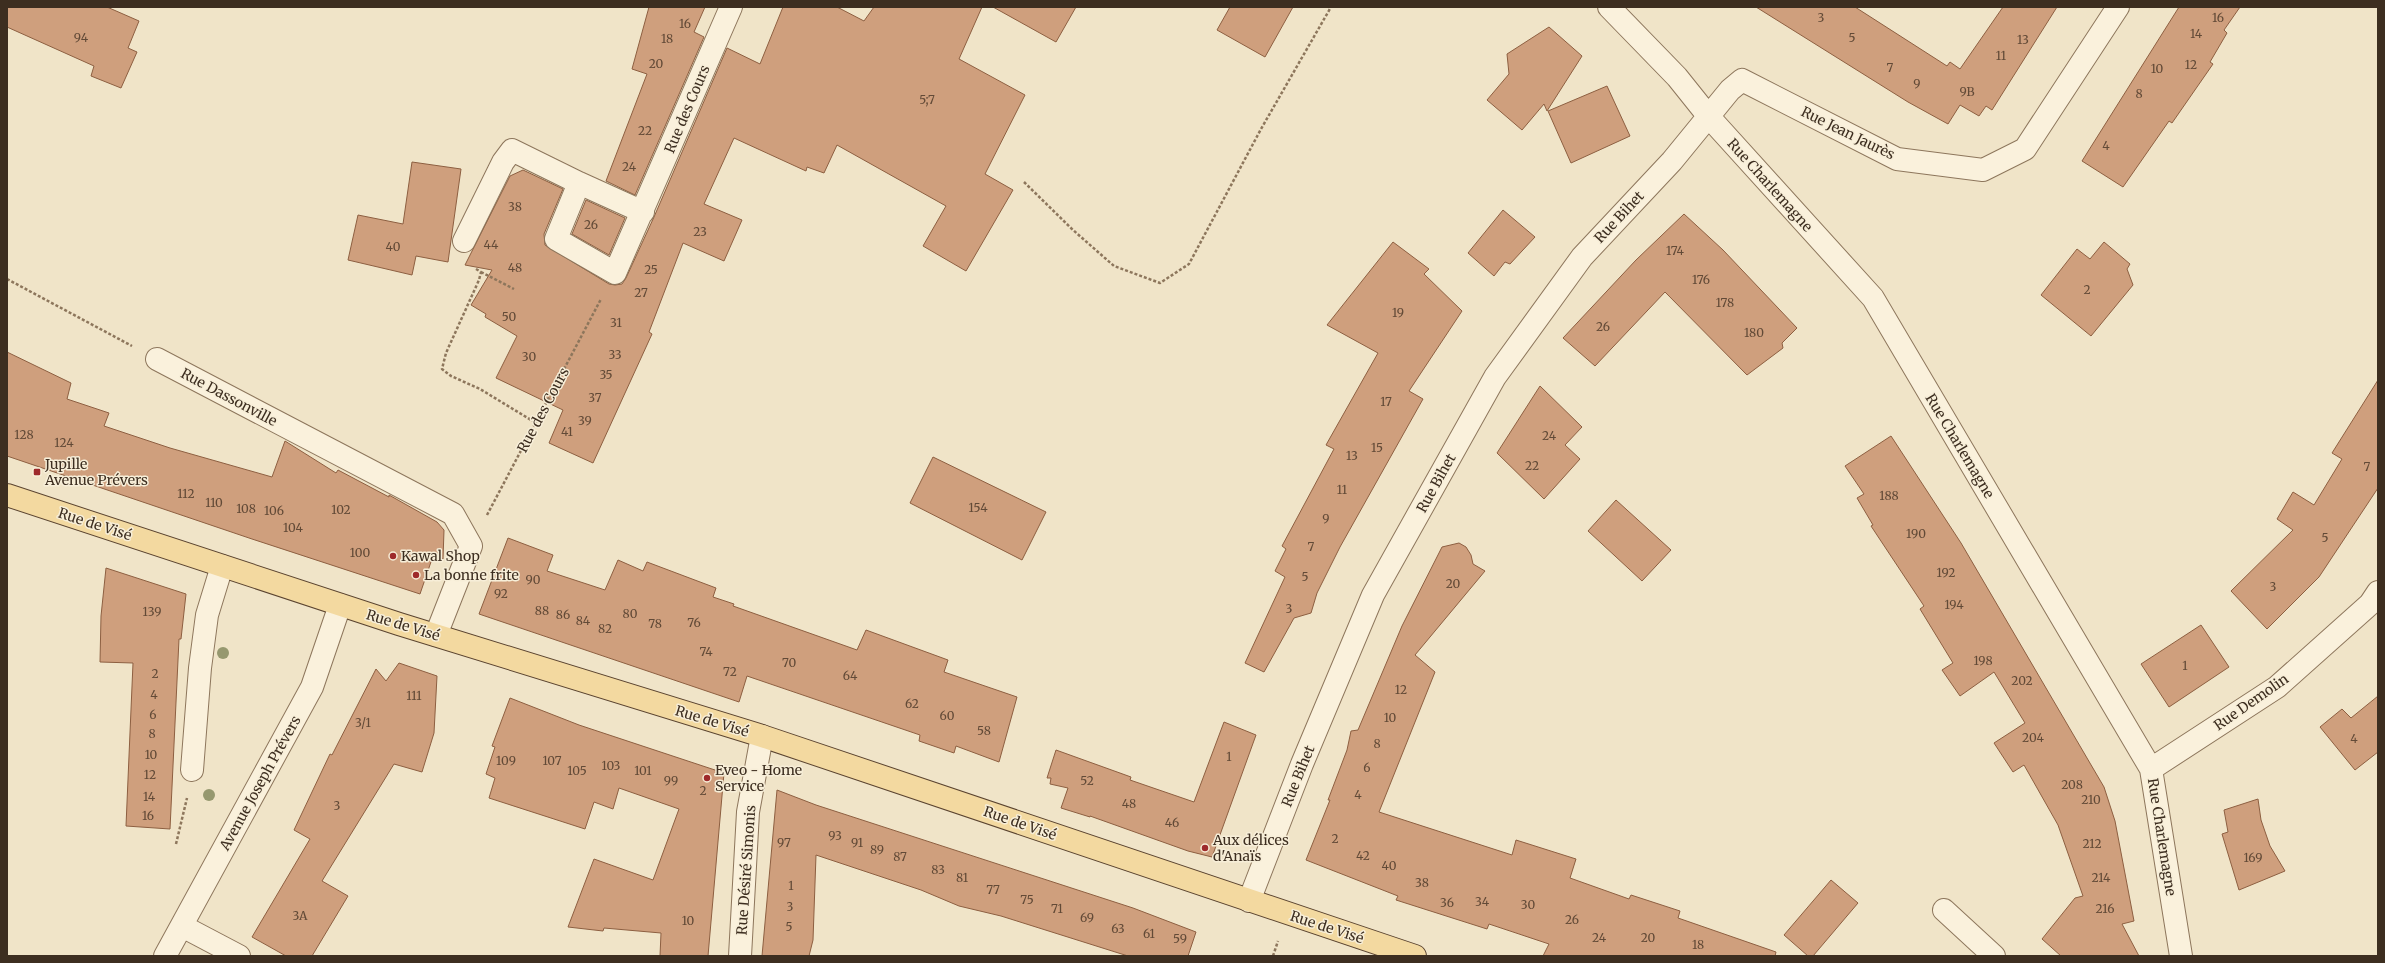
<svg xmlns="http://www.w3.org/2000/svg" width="2385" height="963" viewBox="0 0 2385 963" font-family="Merriweather,serif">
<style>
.building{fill:#cf9f7d;stroke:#8d5f41}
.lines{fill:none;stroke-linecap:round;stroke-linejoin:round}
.minor-casing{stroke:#8d765c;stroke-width:24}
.major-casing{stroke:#5b4430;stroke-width:24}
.path{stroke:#8d765c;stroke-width:2.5;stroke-dasharray:3 2;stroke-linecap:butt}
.minor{stroke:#faf1dc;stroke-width:22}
.major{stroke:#f3d9a0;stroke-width:22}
.tree{fill:#96986f}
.poi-dot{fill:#9e2a2b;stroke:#f7eed8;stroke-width:1.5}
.labels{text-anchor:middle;stroke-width:3;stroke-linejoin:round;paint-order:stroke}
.number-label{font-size:12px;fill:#624a37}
.street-label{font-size:14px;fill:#3d2e20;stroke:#f7eed8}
.poi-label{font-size:14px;fill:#3d2e20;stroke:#f7eed8;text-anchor:start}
</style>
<rect width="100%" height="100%" fill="#f0e4c8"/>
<path class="building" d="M7,7h100l32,14 -11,27 9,4 -16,36 -30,-12 3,-10 -87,-39z
M649,7h56l-11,25 10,5 -69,158 -29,-14 41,-107 -15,-5z
M783,7h54l27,14 10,-14h108l-23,52 66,36 -40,79 28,16 -47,81 -43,-25 23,-40 -109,-61 -13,28 -17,-6 -1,4 -72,-33 -30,66 38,16 -18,41 -41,-18 -34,89 3,2 -59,129 -44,-20 14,-33 -67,-32 21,-42 -32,-19 1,-3 -15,-9 21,-35 -27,-5 45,-89 13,-6 40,19 -19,45 1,11 64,39 6,1 7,-1 4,-6 28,-61 73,-169 33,16z
M993,7h83l-20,35z
M1230,7h63l-28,50 -48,-27z
M1756,7h99l92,59 3,-4 10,7 43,-62h54l-65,103 -6,-4 -7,10 -19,-11 -12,19 -40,-22z
M2179,7h61l-16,23 3,3 -17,29 3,2 -41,59 -3,-2 -46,66 -41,-26z
M1549,27l33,29 -35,55 -3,-7 -22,26 -35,-30 22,-26 -2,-20z
M1607,86l23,50 -59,27 -23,-52z
M412,162l49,7 -13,93 -32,-6 -4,19 -64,-15 10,-45 45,9z
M586,200l39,18 -16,37 -37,-21z
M1503,210l32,27 -25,27 -5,-2 -11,14 -26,-23z
M1684,214l39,36 74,78 -15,15 1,5 -36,27 -82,-83 -70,74 -32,-28 73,-78z
M1393,242l36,27 -5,5 38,37 -53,80 14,8 -83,148 -23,46 -6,20 -17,5 -30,54 -19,-9 40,-86 -10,-6 11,-22 -4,-3 52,-97 -8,-4 52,-92 -51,-28z
M2104,242l26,22 -3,5 6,16 -42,51 -50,-41 36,-46 13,10z
M7,352l64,31 -4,16 42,14 -5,13 66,22 102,29 13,-36 51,32 2,-3 51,27v-2l48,27 7,8 -1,29 -10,-3 -13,38 -168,-55 -245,-83z
M2378,380v108l-59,89 -52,52 -36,-38 62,-61 -16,-11 16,-27 21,13 28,-46 -10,-6z
M1540,386l42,41 -17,18 15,14 -36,40 -47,-46z
M1891,436l70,107 143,244 11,34 19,100 -12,3 17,32h-78l-19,-17 33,-41 8,-2 -25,-71 -34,-60 -11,7 -19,-29 31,-20 -31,-51 -34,24 -18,-26 11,-7 -33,-54 4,-3 -53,-80 2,-1 -16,-27 7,-4 -19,-28z
M933,457l113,55 -24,48 -112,-57z
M1616,500l55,50 -29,31 -54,-50z
M508,538l45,17 -6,16 58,19 13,-30 25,11 4,-9 69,26 -3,9 21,7 -1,2 124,44 9,-20 82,30 -4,12 73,25 -18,65 -43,-16 -2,7 -35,-12 1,-6 -173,-59 -8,26 -260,-88z
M1459,543l7,4 5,8 2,9 12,7 -70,84 20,17 -56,140 133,43 4,-15 60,19 -6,19 59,21 2,-4 49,16 -2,7 98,34 -1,4h-232l6,-12 -60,-20 -2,5 -91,-29 2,-4 -92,-36 24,-60h-2l19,-50 4,-19 7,-1 44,-104 40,-79z
M106,568l80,26 -5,45h-2l-9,190 -44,-3 7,-163 -33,-1 1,-46z
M2201,625l28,42 -60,40 -28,-43z
M399,663l38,13 -3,57 -12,39 -28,-8 -72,117 26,15 -36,60h-26l-34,-19 58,-98 -16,-9 36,-76 2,1 44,-86 10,12z
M2378,696v56l-23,18 -35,-43 22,-18 9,9z
M510,698l69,27 145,48 -16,183h-48l1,-23 -57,-5 -1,3 -35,-4 26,-68 59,21 26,-71 -60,-21 -6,21 -19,-7 -9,27 -96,-31 6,-20 -9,-4 9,-27 -3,-1z
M1224,722l32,13 -44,122 -24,-6 -98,-35v1l-29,-9 7,-20 -18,-4 1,-6h-4l9,-28 75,27 -1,3 64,22z
M777,790l39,15 317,103 63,24 -8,24h-60l-127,-40 -42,-10 -38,-16 -105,-35 -3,85 -4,16h-47z
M2258,799l3,21 9,26 15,25 -46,19 -17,-56 6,-2 -4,-22z
M1831,880l27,23 -45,53h-5l-24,-21z"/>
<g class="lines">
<g class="minor-casing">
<path id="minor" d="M1609,7l68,70 32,40 164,181 278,471 30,187
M579,183l-23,56 59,34 116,-266
M464,241l39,-79 9,-12 67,33 64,29
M157,359l296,155 18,32 -35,89
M2151,769l126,-82 93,-83 8,-12
M192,770l8,-102 7,-53 15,-49
M1249,901l53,-137 71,-169 122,-218 87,-120 90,-96 58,-71 12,-10 155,79 86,11 42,-21 93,-142
M1944,910l50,46
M182,926l57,30
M165,956l147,-269 28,-82
M740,956l8,-144 14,-76"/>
</g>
<g class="major-casing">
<path id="major" d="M7,495l392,129 363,112 653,220"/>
</g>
<path class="path" d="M1024,182l49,48 41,36 46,17 29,-19 72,-135 70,-122
M476,269l5,3 -2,8 -33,73 -4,16 9,7 29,13 56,34
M481,272l33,17
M7,279l125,67
M487,515l114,-216
M176,844l11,-46
M1273,956l5,-15"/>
<use href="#minor" class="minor"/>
<use href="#major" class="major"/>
</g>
<g class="tree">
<circle cx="223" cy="653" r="6"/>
<circle cx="209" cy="795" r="6"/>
</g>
<g class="poi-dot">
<rect x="33" y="468" width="8" height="8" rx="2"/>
<circle cx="393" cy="556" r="4"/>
<circle cx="416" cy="575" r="4"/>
<circle cx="707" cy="778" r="4"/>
<circle cx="1205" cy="848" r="4"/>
</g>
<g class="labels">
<g class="number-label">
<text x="1821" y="22">3</text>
<text x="2218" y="22">16</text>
<text x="685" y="28">16</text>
<text x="2196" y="38">14</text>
<text x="81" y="42">94</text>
<text x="1852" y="42">5</text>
<text x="667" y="43">18</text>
<text x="2023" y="44">13</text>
<text x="2001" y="60">11</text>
<text x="656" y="68">20</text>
<text x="2191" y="69">12</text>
<text x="1890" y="72">7</text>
<text x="2157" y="73">10</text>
<text x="1917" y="88">9</text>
<text x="1967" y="96">9B</text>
<text x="2139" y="98">8</text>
<text x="927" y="104">5;7</text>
<text x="645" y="135">22</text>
<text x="2106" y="150">4</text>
<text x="629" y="171">24</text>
<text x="515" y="211">38</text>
<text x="591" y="229">26</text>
<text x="700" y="236">23</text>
<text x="491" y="249">44</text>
<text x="393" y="251">40</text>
<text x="1675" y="255">174</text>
<text x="515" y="272">48</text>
<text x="651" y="274">25</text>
<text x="1701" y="284">176</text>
<text x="2087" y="294">2</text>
<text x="641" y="297">27</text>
<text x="1725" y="307">178</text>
<text x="1398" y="317">19</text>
<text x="509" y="321">50</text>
<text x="616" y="327">31</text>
<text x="1603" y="331">26</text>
<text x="1754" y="337">180</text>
<text x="615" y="359">33</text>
<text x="529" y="361">30</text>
<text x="606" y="379">35</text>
<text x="595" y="402">37</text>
<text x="1386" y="406">17</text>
<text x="585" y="425">39</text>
<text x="567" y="436">41</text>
<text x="24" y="439">128</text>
<text x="1549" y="440">24</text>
<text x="64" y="447">124</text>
<text x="1377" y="452">15</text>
<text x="1352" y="460">13</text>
<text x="1532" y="470">22</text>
<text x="2367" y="471">7</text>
<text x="1342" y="494">11</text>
<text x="186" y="498">112</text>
<text x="1889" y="500">188</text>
<text x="214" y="507">110</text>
<text x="978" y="512">154</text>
<text x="246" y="513">108</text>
<text x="341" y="514">102</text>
<text x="274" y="515">106</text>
<text x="1326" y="523">9</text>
<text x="293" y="532">104</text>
<text x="1916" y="538">190</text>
<text x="2325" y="542">5</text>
<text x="1311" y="551">7</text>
<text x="360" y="557">100</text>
<text x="1946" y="577">192</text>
<text x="1305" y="581">5</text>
<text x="533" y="584">90</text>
<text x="1453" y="588">20</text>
<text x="2273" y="591">3</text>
<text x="501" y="598">92</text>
<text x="1954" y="609">194</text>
<text x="1289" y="613">3</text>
<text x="542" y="615">88</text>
<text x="152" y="616">139</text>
<text x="630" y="618">80</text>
<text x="563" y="619">86</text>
<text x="583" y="625">84</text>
<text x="694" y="627">76</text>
<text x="655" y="628">78</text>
<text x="605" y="633">82</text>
<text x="706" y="656">74</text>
<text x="1983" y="665">198</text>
<text x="789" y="667">70</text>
<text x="2185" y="670">1</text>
<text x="730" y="676">72</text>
<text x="155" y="678">2</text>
<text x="850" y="680">64</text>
<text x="2022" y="685">202</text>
<text x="1401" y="694">12</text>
<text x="154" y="699">4</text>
<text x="414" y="700">111</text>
<text x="912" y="708">62</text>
<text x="153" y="719">6</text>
<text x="947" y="720">60</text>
<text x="1390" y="722">10</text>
<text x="363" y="727">3/1</text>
<text x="984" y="735">58</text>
<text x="152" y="738">8</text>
<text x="2033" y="742">204</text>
<text x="2354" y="743">4</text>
<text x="1377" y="748">8</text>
<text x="151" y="759">10</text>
<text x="1229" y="761">1</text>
<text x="506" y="765">109</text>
<text x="552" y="765">107</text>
<text x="611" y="770">103</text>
<text x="1367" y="772">6</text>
<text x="577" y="775">105</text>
<text x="643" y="775">101</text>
<text x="150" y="779">12</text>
<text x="671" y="785">99</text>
<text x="1087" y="785">52</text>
<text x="2072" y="789">208</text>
<text x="703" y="795">2</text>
<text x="1358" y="799">4</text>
<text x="149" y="801">14</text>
<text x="2091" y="804">210</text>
<text x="1129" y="808">48</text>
<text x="337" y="810">3</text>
<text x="148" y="820">16</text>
<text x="1172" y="827">46</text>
<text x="835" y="840">93</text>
<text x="1335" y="843">2</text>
<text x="784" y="847">97</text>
<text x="857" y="847">91</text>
<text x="2092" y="848">212</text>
<text x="877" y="854">89</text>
<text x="1363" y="860">42</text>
<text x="900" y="861">87</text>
<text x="2253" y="862">169</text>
<text x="1389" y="870">40</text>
<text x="938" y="874">83</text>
<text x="962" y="882">81</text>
<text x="2101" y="882">214</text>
<text x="1422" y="887">38</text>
<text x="791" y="890">1</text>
<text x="993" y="894">77</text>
<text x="1027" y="904">75</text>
<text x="1482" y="906">34</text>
<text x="1447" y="907">36</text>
<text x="1528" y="909">30</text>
<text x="790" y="911">3</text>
<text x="1057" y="913">71</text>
<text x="2105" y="913">216</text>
<text x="300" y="920">3A</text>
<text x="1087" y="922">69</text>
<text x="1572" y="924">26</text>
<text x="688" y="925">10</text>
<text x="789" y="931">5</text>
<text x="1118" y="933">63</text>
<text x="1149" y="938">61</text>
<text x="1599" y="942">24</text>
<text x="1648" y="942">20</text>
<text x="1180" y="943">59</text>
<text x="1698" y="949">18</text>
</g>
<g class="street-label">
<text transform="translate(687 109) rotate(-67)" y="5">Rue des Cours</text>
<text transform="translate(1848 133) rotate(26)" y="5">Rue Jean Jaurès</text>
<text transform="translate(1770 185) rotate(48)" y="5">Rue Charlemagne</text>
<text transform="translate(1619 217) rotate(-47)" y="5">Rue Bihet</text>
<text transform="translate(229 397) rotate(28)" y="5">Rue Dassonville</text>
<text transform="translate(543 410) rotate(-62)" y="5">Rue des Cours</text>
<text transform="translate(1960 446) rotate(59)" y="5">Rue Charlemagne</text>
<text transform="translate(1436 483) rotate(-61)" y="5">Rue Bihet</text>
<text transform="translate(95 524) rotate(18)" y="5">Rue de Visé</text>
<text transform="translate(403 625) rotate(17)" y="5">Rue de Visé</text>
<text transform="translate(2251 702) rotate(-35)" y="5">Rue Demolin</text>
<text transform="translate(712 721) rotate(17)" y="5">Rue de Visé</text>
<text transform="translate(1298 776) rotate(-68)" y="5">Rue Bihet</text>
<text transform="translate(260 783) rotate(-61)" y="5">Avenue Joseph Prévers</text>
<text transform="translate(1020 823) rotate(19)" y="5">Rue de Visé</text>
<text transform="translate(2162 837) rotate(81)" y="5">Rue Charlemagne</text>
<text transform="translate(746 870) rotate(-86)" y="5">Rue Désiré Simonis</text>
<text transform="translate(1327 927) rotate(18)" y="5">Rue de Visé</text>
</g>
<g class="poi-label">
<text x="45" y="469">Jupille<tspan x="45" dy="16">Avenue Prévers</tspan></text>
<text x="401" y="561">Kawal Shop</text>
<text x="424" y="580">La bonne frite</text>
<text x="715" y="775">Eveo - Home<tspan x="715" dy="16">Service</tspan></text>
<text x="1213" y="845">Aux délices<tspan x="1213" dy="16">d'Anaïs</tspan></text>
</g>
</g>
<rect width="2385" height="963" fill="none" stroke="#3d2e20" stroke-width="16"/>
</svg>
